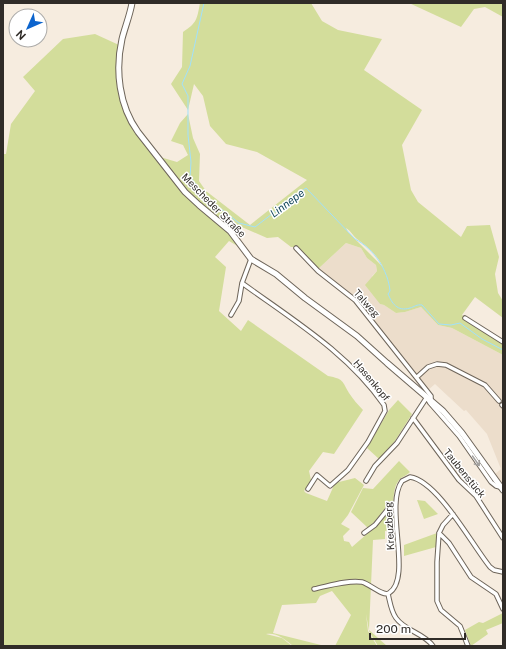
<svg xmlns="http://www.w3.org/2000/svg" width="506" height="649" viewBox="0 0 506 649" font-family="'Public Sans',sans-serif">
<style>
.built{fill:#ecddcb}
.green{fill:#d3dd9b;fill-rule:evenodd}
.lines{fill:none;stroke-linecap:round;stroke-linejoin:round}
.stream{stroke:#a1e1fc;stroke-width:1}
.street-casing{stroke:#6e655a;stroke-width:5.5}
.secondary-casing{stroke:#6e655a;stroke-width:7}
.street{stroke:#fff;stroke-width:3.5}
.secondary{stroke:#fff;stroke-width:5}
.oneway{stroke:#a2a09e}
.labels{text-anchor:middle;stroke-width:3;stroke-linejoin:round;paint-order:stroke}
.street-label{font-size:10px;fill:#302c28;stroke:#fff}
.water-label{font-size:11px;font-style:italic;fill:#16495c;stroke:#fff}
</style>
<rect width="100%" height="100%" fill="#f6ecdf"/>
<path class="built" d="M346,243l15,5 6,10 9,7 1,6 -5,5 8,28 4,1 12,8 9,-1 16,-5 17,18 14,3 51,27v133l-9,-13 7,-6 -14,-35 -21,-24 -2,1 -29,-27 -7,6 -73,-89 -37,-32z"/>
<path class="green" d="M200,3h111l11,18 16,9 44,9 -18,31 58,40 -20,35 9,45 7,12 43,35 6,-11 23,-1 9,32 -4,17 3,19 5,8v17l-28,-21 -13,18 41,28v12l-51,-27 -14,-3 -17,-18 -16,5 -9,1 -12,-8 -4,-1 -15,-19 12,-14 -1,-6 -9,-7 -6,-10 -15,-5 -28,26 -22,-22h-5l-13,-10 -11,1 -55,-24 -28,-26 -24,-31 17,5 11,-7 -5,-10 -12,-4 9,-18 8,-9 5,24 7,16 -1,27 7,10 44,34 57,-45 -50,-28 -31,-8 -16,-18 -7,-30 -9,-12 -6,26 -17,-26 11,-17 1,-35c14,-9 14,-13 17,-29zM346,228c5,3 7,8 11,11 11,8 20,16 26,28l-35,-35z
M409,3h94v14l-18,-10 -11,2 -13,18z
M95,34l24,11 3,59 47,71 64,62 8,11 -12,-7 -14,16 11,10 -7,44 22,20 7,-11 80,56c16,3 14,5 21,17 4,6 9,12 14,17l-29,44 -11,-2 -14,19 2,9 -7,11 2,2 21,8 8,-18 20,-5 9,7 -16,30 -7,9 9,5 -7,7 1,5 5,1 3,5 24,-21 13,-18 3,-1 1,2 2,20 -10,2v8l-12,1 -4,90 18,16h-9l-9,-15 -3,-17 2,17 9,15h-42l16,-31 -19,-24 -12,5 -4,7 -34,2 -9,28 52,13h-32c-8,-7 -17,-14 -27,-12l16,4 10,8h-289v-492h3l5,-30 24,-33 -12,-14 40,-38z
M398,400l14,14 -17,27 -16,18 -12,-11 22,-38z
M399,461l11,11c-3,3 -6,4 -9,6 -7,6 -7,16 -8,24 -11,6 -15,19 -25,26l-17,-16 12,-24 10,1z
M417,500l8,1 13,13 -14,5z
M437,533l-1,14 -32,9v-11z
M503,613v10l-17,7 2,4 -17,12 -6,-16 14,-8 4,1z"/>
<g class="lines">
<path class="stream" d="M204,3l-14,63 -8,18 6,12v39l3,27 -1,15 17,21 32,25 16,4 51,-39 49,51c19,10 33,31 35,52l-2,3c4,9 9,18 22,14 4,-1 7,-4 12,-3l17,19 12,1 9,-2 22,16 21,11"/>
<g class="street-casing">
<path id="street" d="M296,248l22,23 37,29 76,96v4
M242,283c51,37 106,70 142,122l1,6 -17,31 -20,28 -18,16 -13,-11 -9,14
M231,315l8,-14 3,-18 9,-24
M465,318l38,24
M417,377l11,-10 9,-3 9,1 39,20 14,16
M427,398l3,5 29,33 32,46 5,4 4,1
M502,405l1,1
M413,418l46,62 17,16 27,42
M366,481l9,-15 22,-23 30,-46
M453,514l-10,11 -4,8 -2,29v39l4,9 19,16 8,20
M364,533l11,-8 13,-16 7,-6
M439,533l10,10 22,34 25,17 7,15
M314,589c15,-3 32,-9 48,-7 8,2 21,15 27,11 24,-15 -5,-87 13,-112l8,-4c28,4 62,68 80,90l4,3 9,2
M388,594c2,8 3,17 8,24 9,13 28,15 37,28"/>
</g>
<g class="secondary-casing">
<path id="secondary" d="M132,3c-2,12 -7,24 -10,36 -7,31 -3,67 16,93l47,60 14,13 31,26 21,28 25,15 29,24 52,38 30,27 56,48 19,22 41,57"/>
</g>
<use href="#street" class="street"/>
<use href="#secondary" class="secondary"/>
</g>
<defs><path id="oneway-shaft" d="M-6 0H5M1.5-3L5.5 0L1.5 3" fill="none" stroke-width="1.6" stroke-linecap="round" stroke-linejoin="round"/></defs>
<use class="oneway" href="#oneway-shaft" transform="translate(476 461) rotate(55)"/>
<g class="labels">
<g class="street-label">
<text transform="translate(214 205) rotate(45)" y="4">Mescheder Straße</text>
<text transform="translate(367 303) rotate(48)" y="4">Talweg</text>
<text transform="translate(372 380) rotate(50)" y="4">Hasenkopf</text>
<text transform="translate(465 473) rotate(51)" y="4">Taubenstück</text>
<text transform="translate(389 526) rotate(-93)" y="4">Kreuzberg</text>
</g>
<g class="water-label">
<text transform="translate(287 203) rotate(-37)" y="4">Linnepe</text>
</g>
</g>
<rect width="506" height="649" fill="none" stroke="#302c28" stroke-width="8"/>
<g transform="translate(28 28) rotate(225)"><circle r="19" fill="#ffffff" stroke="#acaba9"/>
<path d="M0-3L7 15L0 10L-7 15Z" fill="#0c64cd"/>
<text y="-6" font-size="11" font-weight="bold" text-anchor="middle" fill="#302c28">N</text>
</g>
<path d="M370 633v6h95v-6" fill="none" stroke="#302c28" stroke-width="2"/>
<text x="376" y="633" font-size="12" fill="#302c28" stroke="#ffffff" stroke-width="3" paint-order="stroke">200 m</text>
</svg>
